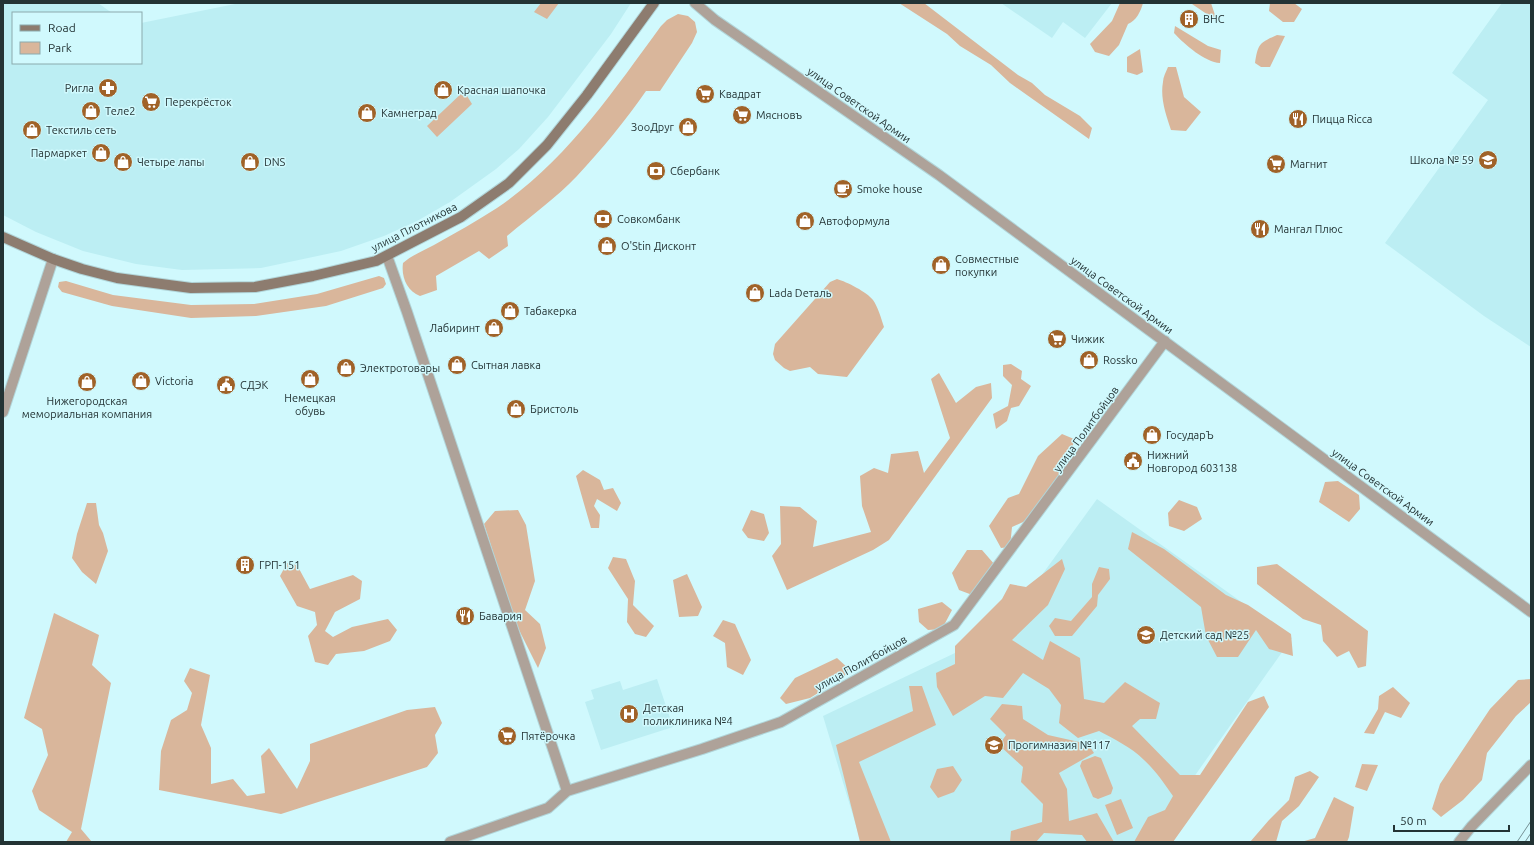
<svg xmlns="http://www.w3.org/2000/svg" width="1534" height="845" viewBox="0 0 1534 845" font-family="Ubuntu,sans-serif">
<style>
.built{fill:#bceef3}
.green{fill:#d9b69b}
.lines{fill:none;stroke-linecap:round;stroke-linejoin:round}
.minor-casing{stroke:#b1d5d9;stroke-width:12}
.tertiary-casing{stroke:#b1d5d9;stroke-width:12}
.secondary-casing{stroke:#b1d5d9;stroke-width:12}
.minor{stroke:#aea299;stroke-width:10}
.tertiary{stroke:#aea299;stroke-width:10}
.secondary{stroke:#8d7c6f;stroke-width:10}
.tram{stroke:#759194;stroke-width:1}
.labels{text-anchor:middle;stroke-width:3;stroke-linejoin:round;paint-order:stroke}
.poi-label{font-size:11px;fill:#233334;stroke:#d0f9fd;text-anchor:start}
.street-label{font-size:11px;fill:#233334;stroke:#d0f9fd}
</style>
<rect width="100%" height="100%" fill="#d0f9fd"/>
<path class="built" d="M3,3h95l14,10h-99v50h128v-40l99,-20h391l-20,31 -63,83 -29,32 -23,20 -46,33 -33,19 -33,15 -43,15 -80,17 -79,2 -46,-6 -53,-13 -47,-19 -33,-17z
M1001,3h111l-27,35 -22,-16 -11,16z
M1502,3h29v344l-47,-31 -99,-73 103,-143 -36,-27z
M1097,499l195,139 -144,204h-287l-38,-126 178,-85z
M657,679l16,48 -72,23 -16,-48 9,-3 -3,-9 29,-9 3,9z"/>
<path class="green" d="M541,3h18l-12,16 -13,-7z
M899,3h25l94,72 14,8 13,12 35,21 12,12 -3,11 -79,-56 -19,-18 -31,-19 -13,-12z
M1120,3h23c-2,8 -7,18 -15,21l-9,21 -10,11 -14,-4 -5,-8 22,-23z
M1192,3h19l6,18 -25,-17z
M1270,3h24l8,6 -8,13h-11l-14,-11z
M678,14l10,2 7,6 2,10 -5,11 -32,48h-14c-21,30 -44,58 -69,85 -21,22 -46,40 -70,60l1,10 -19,13 -10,-8 -43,25 1,14 -17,6c-13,-5 -19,-19 -17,-33 9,-8 20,-12 31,-18 21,-12 43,-24 63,-37 69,-47 115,-115 164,-182l6,-6z
M1175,26l33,20 13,4 -1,13c-15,-1 -35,-18 -46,-30z
M1277,35l8,1 -15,31h-9l-6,-4c3,-19 4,-20 22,-28z
M1140,49l3,23 -6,3 -10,-3v-15z
M1168,67h8l8,30 17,15 -15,19 -15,-1c-5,-15 -11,-32 -8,-48 0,-5 3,-10 5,-15z
M464,91l8,13 -35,33 -10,-11z
M379,276l5,2 2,6 -3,4 -57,18 -70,10 -65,2 -79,-12 -50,-14 -4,-5 1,-5 7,-1 47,14 78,10 63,-1 63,-10z
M837,279c10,3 30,13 36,21 5,7 8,18 11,27l-37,50 -29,-3 -8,-7 -20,4 -6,-3 -9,-8 -2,-6 2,-10 55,-62z
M1011,364l11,7 -1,8 10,7 -12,20 -8,2 -4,13 -11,8 -3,-15 15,-8 4,-21 -9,-9v-11z
M939,373l17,30 20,-16 15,-4 1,15 -103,142 -16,10 -86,40 -15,-34 9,-12 -1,-38 20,1 17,14 -4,26 58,-15 -9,-26 -2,-30 14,-8 14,5 3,-19 27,-3 6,22 26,-35 -19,-59z
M1062,434l12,5 -4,24 -36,54 -22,10 -2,20 -9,1 -12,-22 19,-28 11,-4 19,-38z
M583,470l17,10 4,10 9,-2 8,15 -4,8 -20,-12 -3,7 6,9 -1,13h-8l-15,-52z
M1338,481l21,14 1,14 -11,13 -30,-20 6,-20z
M1179,500l18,7 5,12 -18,12 -15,-5 -1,-13z
M87,503h9l3,22 4,8 5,18 -12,33 -14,-12 -10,-14 5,-24z
M518,510l8,15 9,56 -10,29 15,14 6,24 -8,20 -22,-44 -32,-100 11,-13z
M751,510l13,4 5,19 -5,8 -16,-3 -6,-8z
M1132,532l32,17 62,46 22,10 43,29 2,22 -24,-7 -13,-19 -18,27h-21l-11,-21 -5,-29 -73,-58z
M967,550h15l13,15 -20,31 -16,-6 -7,-17z
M613,557l13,2 9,22 -2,24 21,21 -8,11 -11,-3 -8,-12 1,-23 -20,-31z
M1062,559l3,10 -17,36 -36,35 31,20 7,-19 30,17 4,41 20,4 21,-21 35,21 -4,16h-16l-8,7 48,49h20l48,-73 16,-6 5,11 -96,135h-39l14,-25 17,-7 8,-14c-9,-13 -18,-26 -29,-36 -13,-13 -30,-21 -45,-29l-21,7 -19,-15 2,-18 -12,-16 -26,-16 -20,25 -18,-2 -32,20 -16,-29 -1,-14 19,-9v-18l47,-47 8,-15 16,3z
M287,563l10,2 13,24 43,-14 9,6 -2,18 -25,13 -10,19 8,6 19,-10 36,-8 9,11 -7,11 -26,10 -28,3 -8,11 -13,-3 -7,-26 9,-11 -2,-13 -18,-6 -17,-30z
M1277,564l91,67 -2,35 -8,2 -9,-17 -12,6 -14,-16 -2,-16 -18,-6 -46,-35v-17z
M1099,567l10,2 1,10 -12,16 -1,11 -25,30h-17l-6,-10 6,-8 16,3 21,-24v-13z
M687,574l15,33 -4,9 -19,1 -6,-37z
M942,602l10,8 -10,19 -14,1 -9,-8 -1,-13z
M54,613l45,22 -7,30 19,18 -30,146 11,13h-26l6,-10 -33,-22 -7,-19 16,-36 -6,-26 -18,-11z
M723,620l12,4 16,36 -8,15 -16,-8 -2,-24 -12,-7z
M837,658l12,11 -5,8 -34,21 -24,6 -6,-6 15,-20z
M190,668l20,7 -9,50 10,23v36l22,-5 14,17 18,-3 -4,-37 8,-8 28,41 13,-28v-17l97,-34 28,-3 7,16 -7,12 3,18 -11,14 -146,47 -122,-24 2,-39 10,-31 16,-10 5,-17 -8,-12z
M1531,679v23l-15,14 -29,37 -5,27 -19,20 -22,17 -9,-8 8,-25 50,-75 28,-29z
M909,686h13l14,39 -77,37 32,80h-31l-24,-97 77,-34z
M1393,687l17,16 -9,15 -16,-6 -11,22 -10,-1 14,-24 1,-13z
M1002,704l20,2 1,13 25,16 40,9 6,9 -35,20 8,16 2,32 28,-8 17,29h-27l-5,-7 -38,-2 -8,9h-26l1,-11 31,-9 1,-18 -22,-22 2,-15 -24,-22 7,-10 -16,-16z
M1095,756l6,2 12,30 -2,6 -13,5 -5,-2 -13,-31 2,-5z
M1362,764l16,1 -11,26 -12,-4z
M953,766l9,14 -8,12 -16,6 -8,-11 7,-18z
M1310,771l9,6 -20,29 -17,15 -6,21h-26l19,-22 20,-20 6,-23z
M1334,797l20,10 -5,30 -2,5h-46l14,-4z
M1121,799l12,29 -16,7 -12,-30z"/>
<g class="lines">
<g class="minor-casing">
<path id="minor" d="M695,3l20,17 224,155 592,437
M387,256l20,56 160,479
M3,412l50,-153
M450,842l98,-34 19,-17 135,-42 79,-27 173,-97 211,-284"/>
</g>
<g class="tertiary-casing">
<path id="tertiary" d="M1459,842l12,-15 60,-62"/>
</g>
<g class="secondary-casing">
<path id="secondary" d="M3,237l50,22 29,10 35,9 74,10 64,-1 58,-11 63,-15 85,-44 48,-34 38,-38 40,-50 67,-92"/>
</g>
<use href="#minor" class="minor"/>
<use href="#tertiary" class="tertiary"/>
<use href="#secondary" class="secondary"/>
<path class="tram" d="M1517,842l14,-21
M1525,842l6,-9"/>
</g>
<defs>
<g id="building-disc" transform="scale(1)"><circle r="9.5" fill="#a06228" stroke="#d0f9fd"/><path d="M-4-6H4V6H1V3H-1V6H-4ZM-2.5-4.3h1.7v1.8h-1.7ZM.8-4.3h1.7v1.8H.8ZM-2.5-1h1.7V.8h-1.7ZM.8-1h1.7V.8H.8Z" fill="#fff"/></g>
<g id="pharmacy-disc" transform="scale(1)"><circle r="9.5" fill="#a06228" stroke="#d0f9fd"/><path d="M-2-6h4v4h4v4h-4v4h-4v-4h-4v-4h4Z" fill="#fff"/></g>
<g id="shop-disc" transform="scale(1)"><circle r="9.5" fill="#a06228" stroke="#d0f9fd"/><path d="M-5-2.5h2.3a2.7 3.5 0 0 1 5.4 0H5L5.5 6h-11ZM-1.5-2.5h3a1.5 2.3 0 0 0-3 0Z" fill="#fff"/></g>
<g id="supermarket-disc" transform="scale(1)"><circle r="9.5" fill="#a06228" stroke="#d0f9fd"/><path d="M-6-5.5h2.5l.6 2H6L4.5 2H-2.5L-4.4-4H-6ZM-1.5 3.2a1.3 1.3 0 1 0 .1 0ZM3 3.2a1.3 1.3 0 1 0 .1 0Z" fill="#fff"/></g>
<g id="restaurant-disc" transform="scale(1)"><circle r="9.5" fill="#a06228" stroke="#d0f9fd"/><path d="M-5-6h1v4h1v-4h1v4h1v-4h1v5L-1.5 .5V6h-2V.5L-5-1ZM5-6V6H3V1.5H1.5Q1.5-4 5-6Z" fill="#fff"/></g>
<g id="school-disc" transform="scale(1)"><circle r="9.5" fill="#a06228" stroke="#d0f9fd"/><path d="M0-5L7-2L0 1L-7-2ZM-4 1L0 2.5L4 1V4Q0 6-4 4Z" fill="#fff"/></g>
<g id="bank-disc" transform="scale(1)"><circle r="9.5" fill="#a06228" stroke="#d0f9fd"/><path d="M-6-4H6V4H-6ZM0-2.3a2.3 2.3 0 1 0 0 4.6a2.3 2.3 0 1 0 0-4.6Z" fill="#fff"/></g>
<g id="cafe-disc" transform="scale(1)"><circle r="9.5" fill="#a06228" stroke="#d0f9fd"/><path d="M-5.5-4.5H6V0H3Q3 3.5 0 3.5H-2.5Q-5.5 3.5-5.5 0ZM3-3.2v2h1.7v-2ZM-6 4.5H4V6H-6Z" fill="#fff"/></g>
<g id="civic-disc" transform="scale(1)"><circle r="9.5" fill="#a06228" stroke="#d0f9fd"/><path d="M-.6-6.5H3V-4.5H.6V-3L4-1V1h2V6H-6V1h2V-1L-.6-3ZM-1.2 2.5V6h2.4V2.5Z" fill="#fff"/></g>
<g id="hospital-disc" transform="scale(1)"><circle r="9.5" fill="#a06228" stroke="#d0f9fd"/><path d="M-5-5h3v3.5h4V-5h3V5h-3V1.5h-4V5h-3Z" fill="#fff"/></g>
</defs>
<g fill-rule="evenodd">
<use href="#building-disc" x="1189" y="19"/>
<use href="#pharmacy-disc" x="108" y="88"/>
<use href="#shop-disc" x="443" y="90"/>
<use href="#supermarket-disc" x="705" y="94"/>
<use href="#supermarket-disc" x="151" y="102"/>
<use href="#shop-disc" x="91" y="111"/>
<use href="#shop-disc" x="367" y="113"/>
<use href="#supermarket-disc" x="742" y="115"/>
<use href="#restaurant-disc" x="1298" y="119"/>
<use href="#shop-disc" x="688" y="127"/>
<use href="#shop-disc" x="32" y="130"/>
<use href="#shop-disc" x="101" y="153"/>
<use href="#school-disc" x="1488" y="160"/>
<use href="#shop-disc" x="123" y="162"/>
<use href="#shop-disc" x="250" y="162"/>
<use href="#supermarket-disc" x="1276" y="164"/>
<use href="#bank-disc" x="656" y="171"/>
<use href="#cafe-disc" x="843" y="189"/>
<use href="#bank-disc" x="603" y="219"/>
<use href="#shop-disc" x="805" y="221"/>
<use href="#restaurant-disc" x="1260" y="229"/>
<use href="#shop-disc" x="607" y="246"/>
<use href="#shop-disc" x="941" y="265"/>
<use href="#shop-disc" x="755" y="293"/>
<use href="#shop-disc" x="510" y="311"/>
<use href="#shop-disc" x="494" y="328"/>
<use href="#supermarket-disc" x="1057" y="339"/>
<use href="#shop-disc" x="1089" y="360"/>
<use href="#shop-disc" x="457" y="365"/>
<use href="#shop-disc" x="346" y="368"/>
<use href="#shop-disc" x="310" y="379"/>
<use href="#shop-disc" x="141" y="381"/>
<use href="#shop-disc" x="87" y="382"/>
<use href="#civic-disc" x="226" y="385"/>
<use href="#shop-disc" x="516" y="409"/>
<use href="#shop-disc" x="1152" y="435"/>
<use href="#civic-disc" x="1133" y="461"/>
<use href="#building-disc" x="245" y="565"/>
<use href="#restaurant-disc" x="465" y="616"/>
<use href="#school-disc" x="1146" y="635"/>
<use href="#hospital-disc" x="629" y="714"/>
<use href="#supermarket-disc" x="507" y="736"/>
<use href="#school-disc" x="994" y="745"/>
</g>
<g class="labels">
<g class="poi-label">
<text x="1203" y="23">ВНС</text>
<text x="94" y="92" text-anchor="end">Ригла</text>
<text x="457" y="94">Красная шапочка</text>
<text x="719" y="98">Квадрат</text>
<text x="165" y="106">Перекрёсток</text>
<text x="105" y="115">Теле2</text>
<text x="381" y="117">Камнеград</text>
<text x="756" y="119">Мясновъ</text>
<text x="1312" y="123">Пицца Ricca</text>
<text x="674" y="131" text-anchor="end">ЗооДруг</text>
<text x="46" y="134">Текстиль сеть</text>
<text x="87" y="157" text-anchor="end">Пармаркет</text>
<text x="1474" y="164" text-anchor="end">Школа № 59</text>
<text x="137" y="166">Четыре лапы</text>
<text x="264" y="166">DNS</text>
<text x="1290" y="168">Магнит</text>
<text x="670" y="175">Сбербанк</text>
<text x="857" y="193">Smoke house</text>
<text x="617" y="223">Совкомбанк</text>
<text x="819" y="225">Автоформула</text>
<text x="1274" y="233">Мангал Плюс</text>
<text x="621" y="250">O'Stin Дисконт</text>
<text x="955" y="263">Совместные<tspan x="955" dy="13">покупки</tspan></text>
<text x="769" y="297">Lada Dеталь</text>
<text x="524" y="315">Табакерка</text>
<text x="480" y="332" text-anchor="end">Лабиринт</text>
<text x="1071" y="343">Чижик</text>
<text x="1103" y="364">Rossko</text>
<text x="471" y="369">Сытная лавка</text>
<text x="360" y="372">Электротовары</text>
<text x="155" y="385">Victoria</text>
<text x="240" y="389">СДЭК</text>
<text x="310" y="402" text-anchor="middle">Немецкая<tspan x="310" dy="13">обувь</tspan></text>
<text x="87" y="405" text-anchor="middle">Нижегородская<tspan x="87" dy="13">мемориальная компания</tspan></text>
<text x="530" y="413">Бристоль</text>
<text x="1166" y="439">ГосударЪ</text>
<text x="1147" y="459">Нижний<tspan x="1147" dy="13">Новгород 603138</tspan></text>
<text x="259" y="569">ГРП-151</text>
<text x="479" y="620">Бавария</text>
<text x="1160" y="639">Детский сад №25</text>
<text x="643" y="712">Детская<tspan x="643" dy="13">поликлиника №4</tspan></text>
<text x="521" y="740">Пятёрочка</text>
<text x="1008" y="749">Прогимназия №117</text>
</g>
<g class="street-label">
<text transform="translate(859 105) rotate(35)" y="4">улица Советской Армии</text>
<text transform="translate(414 227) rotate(-27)" y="4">улица Плотникова</text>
<text transform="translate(1122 295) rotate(36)" y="4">улица Советской Армии</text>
<text transform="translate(1086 429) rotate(-54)" y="4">улица Политбойцов</text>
<text transform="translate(1383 487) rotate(36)" y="4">улица Советской Армии</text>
<text transform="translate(861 663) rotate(-29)" y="4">улица Политбойцов</text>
</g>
</g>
<rect width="1534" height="845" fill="none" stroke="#233334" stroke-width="8"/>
<rect x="12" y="12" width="130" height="52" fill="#d0f9fd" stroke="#8baaad"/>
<rect x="20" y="25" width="20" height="6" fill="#8d7c6f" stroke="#8baaad"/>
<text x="48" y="32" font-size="12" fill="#233334">Road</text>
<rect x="20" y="42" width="20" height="12" fill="#d9b69b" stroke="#8baaad"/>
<text x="48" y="52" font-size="12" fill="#233334">Park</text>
<path d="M1394 825v6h115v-6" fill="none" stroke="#233334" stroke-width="2"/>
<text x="1400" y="825" font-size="12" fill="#233334" stroke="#d0f9fd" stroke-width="3" paint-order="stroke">50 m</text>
</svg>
